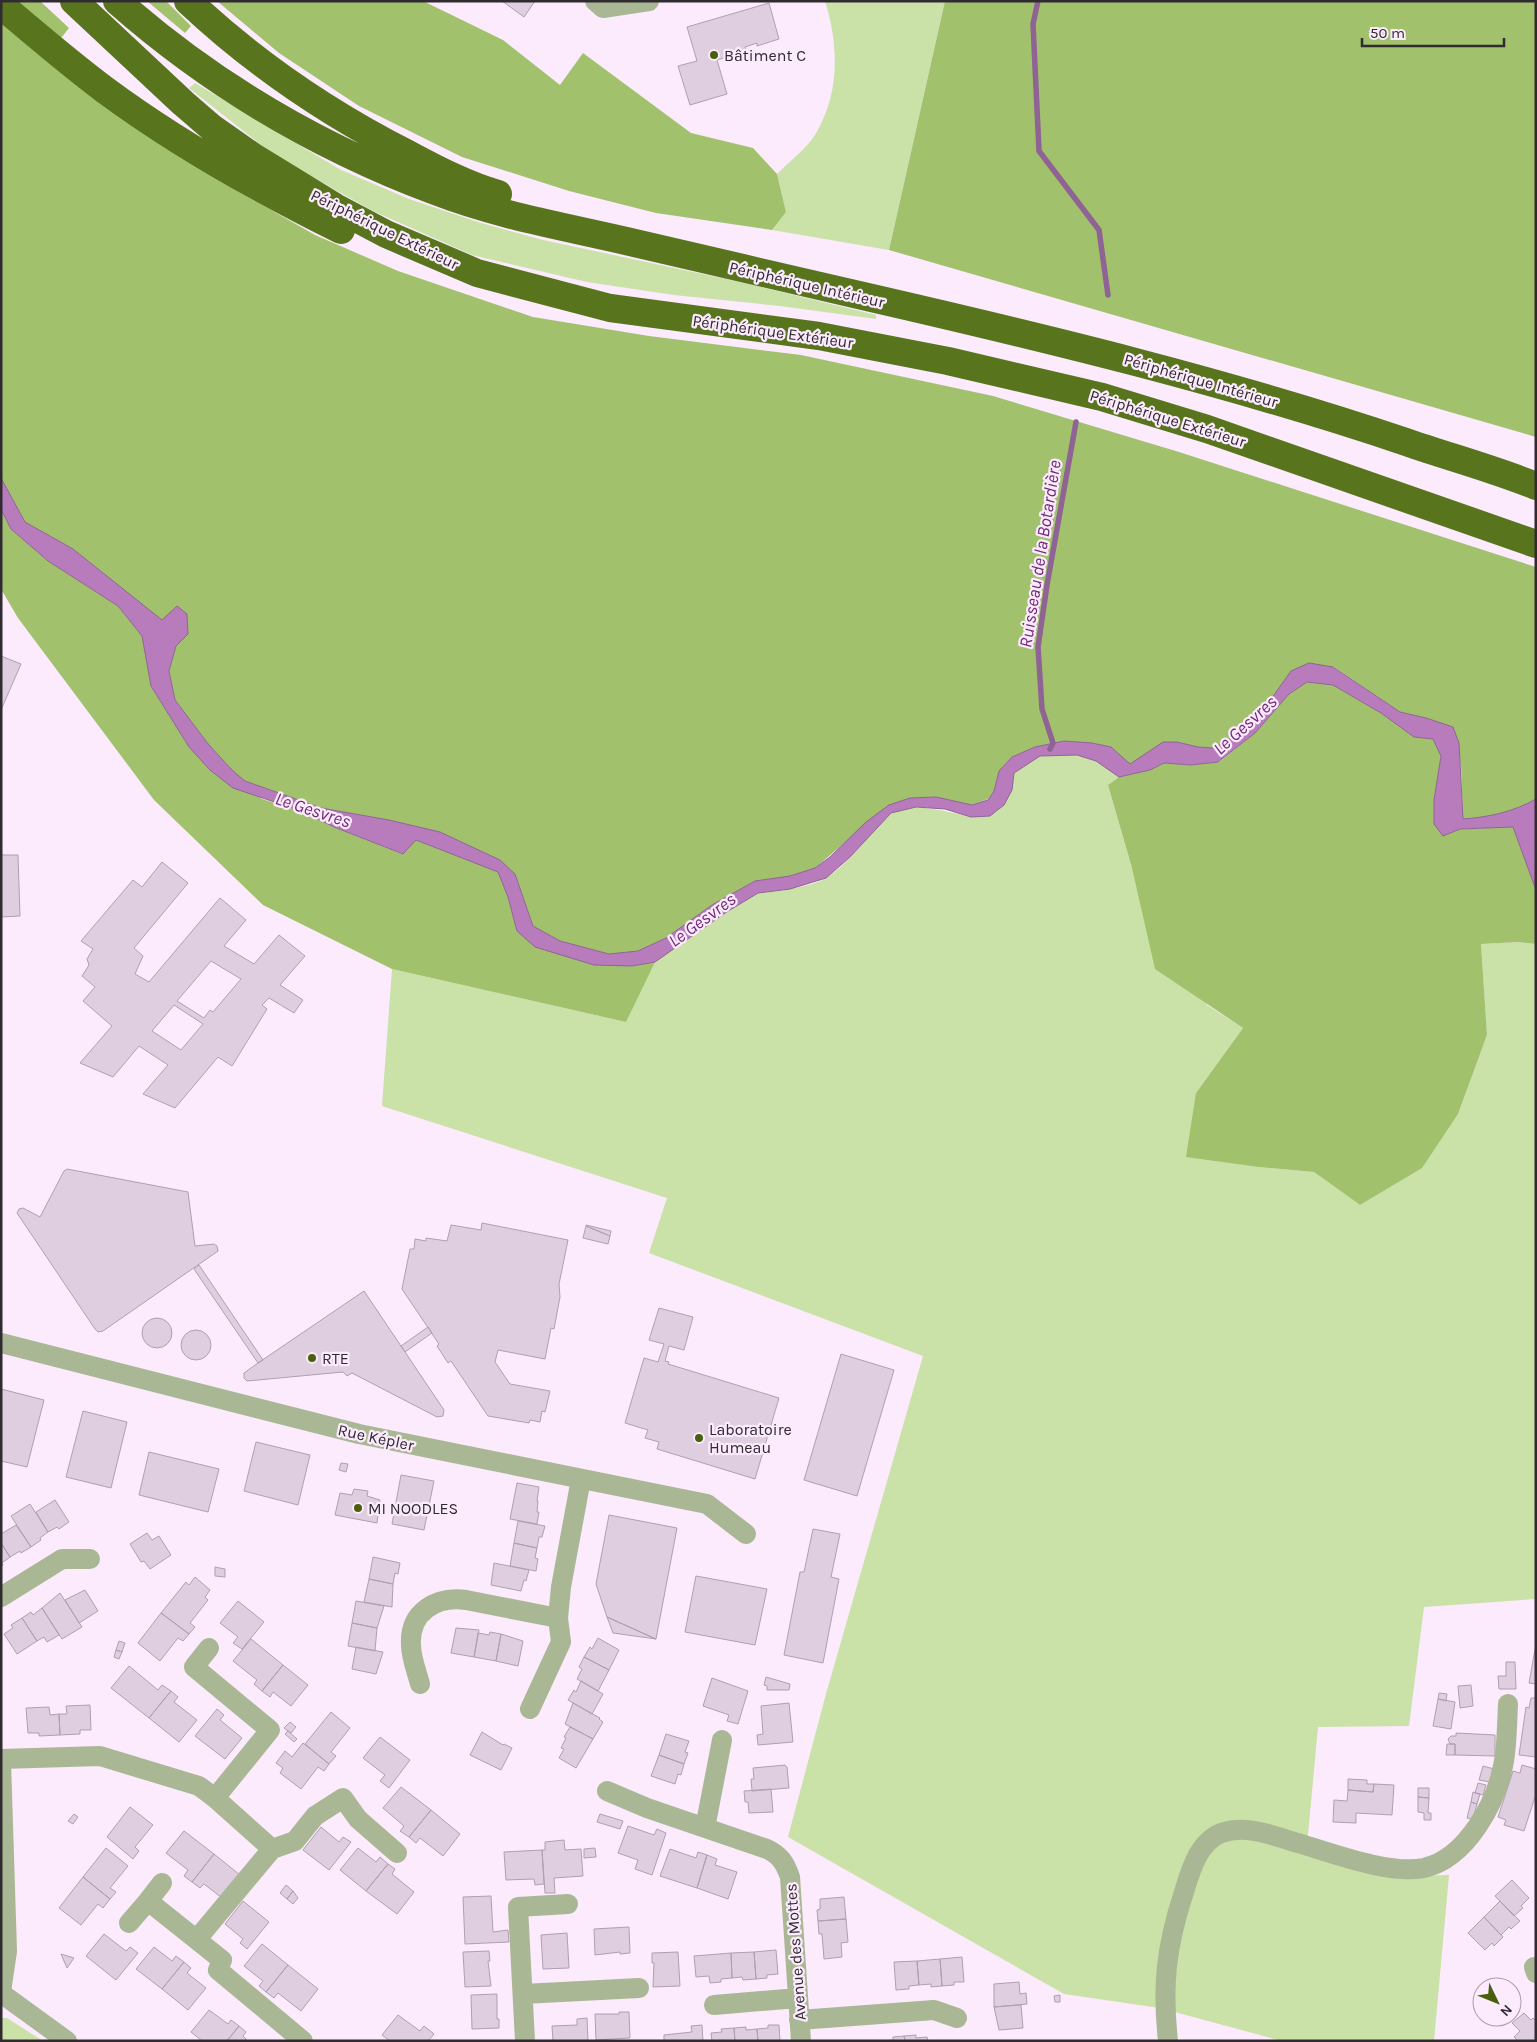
<svg xmlns="http://www.w3.org/2000/svg" width="1537" height="2042" viewBox="0 0 1537 2042" font-family="Karla,sans-serif">
<style>
.green{fill:#cae1a7}
.forest{fill:#a2c16d}
.water{fill:#b87cbd;stroke:#8f6393}
.lines{fill:none;stroke-linecap:round;stroke-linejoin:round}
.stream{stroke:#8f6393;stroke-width:5.5}
.building{fill:#dfcde0;stroke:#b09fb1;fill-rule:evenodd}
.minor{stroke:#a9b794;stroke-width:20}
.highway{stroke:#58741d;stroke-width:28}
.poi-dot{fill:#48600d;stroke:#fceafd;stroke-width:2}
.labels{text-anchor:middle;stroke-width:4.5;stroke-linejoin:round;paint-order:stroke}
.poi-label{font-size:16px;fill:#302a31;stroke:#fceafd;text-anchor:start}
.street-label{font-size:16px;fill:#302a31;stroke:#fceafd}
.water-label{font-size:18px;font-style:italic;fill:#712878;stroke:#fceafd}
</style>
<rect width="100%" height="100%" fill="#fceafd"/>
<path class="green" d="M825,1h120l-56,249 -117,-20 14,-18 -9,-38c11,-11 30,-26 38,-39 25,-41 24,-90 10,-134z
M195,83l146,87 68,29 72,24 62,17 197,42 136,33v4l-96,-13 -106,-11 -87,-13 -115,-27 -101,-45 -97,-55 -85,-67z
M1077,755l19,6 23,16 -11,8 24,83 75,137 36,23 -47,65 63,74 55,5 46,33 61,-37 37,-54 29,-79 -6,-91 37,-2 18,2v655l-112,8 -15,119 -91,1 -12,129 82,21 61,-2 -15,166h-152l-122,-33 -96,-14 -276,-157 38,-143 97,-338 -274,-103 18,-55 -285,-92 10,-137 234,53c9,-19 17,-40 28,-58 7,-11 90,-65 104,-71 5,-2 12,-2 18,-2 14,-2 41,-6 51,-14 19,-12 34,-32 49,-48 5,-5 10,-13 16,-16 46,-24 111,44 122,-40l26,-17z
M1,2018h6l36,23h-42z"/>
<path class="forest" d="M1,1h39l29,27 -23,29 174,124 95,54 83,36 135,46 116,19 152,19 192,41 186,56 357,115v232c-23,14 -47,18 -73,20l-2,-53 -8,-39 -27,-9 -26,-6 -66,-45 -43,4 -22,31 -42,39 -13,7 -16,-1 -21,-5 -31,12 -16,11 -19,-18 -19,-4 -28,-2 -29,6 -23,10 -13,14 -5,20 -6,8 -16,6 -36,-8 -26,1 -21,7 -74,63 -25,8 -35,5 -43,24 -46,33 -28,13 -29,3 -49,-13 -27,-15 -18,-52 -15,-14 -60,-28 -51,-12 -68,-12 -76,-27 -13,-11 -23,-25 -34,-45 -6,-29 7,-25 12,-12 -26,-13 -89,-72 -48,-27 -24,-44z
M147,1h19l25,25 -6,7z
M217,1h206l80,39 57,45 23,-32 108,80 62,15 24,26 9,38 -14,18 -116,-17 -87,-22 -107,-34 -103,-51 -80,-53z
M945,1h591v436l-647,-187z
M1,509l10,20 37,32 70,45 24,30 9,50 38,61 73,52 42,13 30,15 68,27 14,-14 82,32 10,25 9,34 115,35 23,-4 -29,60 -234,-53 -129,-64 -109,-105 -136,-182 -17,-29z
M1307,682l26,3 48,28 33,24 19,2 8,17 -7,44 26,29 53,-2 23,63v54l-18,-2 -37,2 6,91 -29,79 -36,54 -62,37 -46,-33 -55,-5 -73,-10 10,-64 47,-65 -88,-59 -23,-101 -24,-83 11,-8 31,-7 14,-7 27,2 28,-3 36,-29 34,-39z"/>
<path class="water" d="M1,478l24,44 48,27 89,71 15,-14 10,8 1,20 -12,12 -7,25 6,29 34,45 23,25 13,11 76,27 68,12 51,12 60,28 15,14 18,52 27,15 49,13 29,-3 28,-13 46,-33 43,-24 35,-5 25,-8 15,-11 36,-35 23,-17 21,-7 26,-1 36,8 16,-5 6,-9 5,-20 13,-14 23,-10 29,-6 28,2 19,4 19,17 33,-22h14l21,5 16,1 13,-7 42,-39 22,-31 18,-8 24,4 67,45 26,6 27,9 6,16 4,76c26,-2 50,-7 73,-20v91l-23,-63 -53,2 -17,7 -9,-12v-24l7,-44 -8,-17 -19,-2 -33,-24 -48,-28 -26,-3 -18,12 -34,39 -37,29 -27,3 -27,-2 -14,7 -31,7 -23,-16 -19,-6 -37,1 -26,17 -2,17 -8,15 -14,11 -19,1 -26,-8 -29,-2 -25,6 -41,44 -24,21 -36,11 -32,4 -33,20 -70,49 -23,4 -38,-1 -59,-18 -18,-16 -9,-34 -10,-25 -82,-32 -13,14 -69,-27 -30,-15 -71,-24 -23,-18 -21,-23 -38,-61 -9,-50 -24,-30 -70,-45 -37,-32 -10,-20z"/>
<g class="lines">
<path class="stream" d="M1038,1l-5,23 6,127 60,79 9,65
M1050,749l3,-6 -11,-34 -4,-62 9,-62 29,-163"/>
</g>
<path class="building" d="M502,1h33l-11,16z
M769,3l10,36 -22,7v-3l-12,4 2,4 -30,9 10,34 -37,11 -12,-39 19,-5 -10,-34z
M1,656l20,8 -20,46z
M1,855h17l2,61 -19,1z
M162,862l26,21 -54,65 9,8 -8,18 14,8 71,-84 26,22 -22,26 30,18 25,-29 26,21 -25,29 23,15 -9,13 -25,-15 -7,7 5,4 -35,57 -14,-9 -43,51 -32,-14 25,-29 -29,-19 -26,31 -33,-14 32,-37 -29,-25 12,-14 -13,-11 7,-11 -2,-6 6,-10 -12,-8 52,-61 9,7zM211,961l30,18 -28,33 -3,-2 -6,8 -27,-17zM174,1005l29,19 -22,26 -29,-19z
M67,1169l121,23 7,54 19,-2 3,2 1,5 -115,80 -5,1 -3,-3 -78,-116 2,-4 4,-1 17,9 24,-46z
M482,1223l86,17 -9,44 1,13 -6,32 -3,-1 -6,31 -47,-9 -3,12 15,22 40,7 -5,21 -3,-1 -2,11 -10,-2 -1,3 -41,-7 -37,-55 -3,2 -11,-17 2,-2 -37,-55 8,-40h4l1,-10 11,2v-3l21,3 4,-16 30,5z
M586,1225l25,6 -1,5 -24,-10z
M586,1226l24,10 -2,8 -25,-6z
M199,1265l64,95 -5,3 -64,-94z
M364,1291l80,119 -1,6 -6,1 -85,-44 -5,3 -4,-4 -96,9 -3,-3v-5l14,-10z
M659,1308l34,9 -9,33 -15,-4 -4,15 4,1 -1,2 111,34 -24,81 -98,-30 2,-7 -14,-4 3,-8 -23,-7 19,-65 14,4 6,-18 -15,-4z
M142 1333a15 15 0 1 1 30 0a15 15 0 1 1-30 0Z
M428,1327l4,6 -27,19 -4,-6z
M181 1345a15 15 0 1 1 30 0a15 15 0 1 1-30 0Z
M841,1354l53,16 -37,126 -53,-16z
M1,1389l43,11 -17,67 -26,-6z
M83,1411l44,11 -16,66 -45,-11z
M256,1442l54,13 -12,50 -54,-14z
M149,1452l70,17 -11,43 -69,-17z
M341,1463l7,1 -2,8 -7,-2z
M401,1475l33,6 -10,49 -32,-6z
M517,1483l22,4 -2,14h1l-1,11h2l-2,12 -27,-5z
M354,1489l14,2 -1,5 13,4 -3,23 -42,-8 5,-22 12,2z
M55,1500l14,22 -10,7 -2,-2 -9,5 -12,-20z
M30,1504l18,28 -8,6 1,2 -10,7 -20,-31z
M609,1515l68,13 -21,111 -49,-22 -11,-33z
M518,1521l27,5 -3,11h-3l-2,11 -23,-5z
M16,1525l15,22 -10,6 -1,-2 -10,6 -9,-14v-9z
M813,1529l27,5 -9,43 8,2 -16,84 -39,-8 16,-83h4z
M147,1533l5,7 7,-4 12,19 -21,14 -6,-8 -3,1 -11,-18z
M1,1543l9,14 -8,6 1,2 -2,1z
M514,1543l23,5 -2,10 3,1 -2,12 -26,-5z
M373,1557l27,6 -2,11 -3,-1 -2,11 -24,-5z
M494,1563l35,7 -3,11 -2,-1 -3,11 -30,-6z
M215,1567l10,2v8l-10,-1z
M696,1576l71,13 -12,56 -70,-13z
M195,1577l15,13 -5,7 3,3 -18,23 5,4 -6,7 -28,-21 25,-31 3,3z
M369,1579l24,5 -1,23 -28,-5z
M85,1590l13,21 -19,12 -14,-23z
M60,1593l22,34 -20,12 -20,-31z
M238,1601l26,21 -22,27 -9,-6 5,-6 -18,-14z
M356,1601l28,5 -7,22 -25,-5z
M42,1608l17,27 -12,7 -3,-5 -7,4 -15,-23 9,-6 2,3z
M161,1613l28,21 -6,7 -5,-3 -18,23 -22,-18z
M607,1617l49,22 -43,-6z
M22,1618l15,23 -20,13 -13,-20 9,-6 -2,-3z
M352,1623l25,5 -2,23 -27,-5z
M456,1628l23,2 -5,27 -23,-4z
M490,1632l11,2 -5,27 -22,-4 4,-24 11,2z
M501,1634l22,7 -5,25 -22,-5z
M598,1638l21,12 -10,20 -25,-13 6,-10 2,2z
M251,1639l32,26 -21,26 -8,-7 3,-4 -24,-19z
M119,1641l6,2 -3,9 -6,-2z
M1536,1644v40l-7,-1z
M356,1647l27,5 -7,22 -24,-5z
M116,1650l6,2 -3,7 -5,-2z
M584,1657l25,13 -11,21 -21,-12 5,-10 -3,-2z
M1506,1662h9l1,27h-17l-1,-13h8z
M283,1665l25,20 -17,21 -18,-14 -3,5 -8,-6z
M129,1666l29,24 4,-5 9,6 -22,27 -38,-30z
M766,1677l24,7 -1,6h-22v-4l-3,-1z
M712,1678l36,13 -10,33 -11,-3 2,-6 -26,-9z
M581,1681l22,13 -11,20 -24,-14 6,-10 2,2z
M1471,1685l2,21 -13,2 -2,-22z
M171,1691l7,6 -4,5 23,18 -18,22 -30,-24z
M1439,1693l8,1 -1,7 -8,-2z
M1531,1698h5v59l-17,-2 7,-48 3,1z
M1438,1699l17,3 -4,27 -18,-3z
M573,1703l27,15 -1,1 4,3 -10,17 -28,-15z
M789,1703l4,39 -35,3 -1,-10 6,-1 -2,-28z
M90,1705l1,25h-11v4l-20,1 -1,-21h8l-1,-8z
M49,1707l1,8 9,-1 1,21 -21,1v-3h-11l-2,-25z
M217,1709l7,6 -4,5 22,18 -17,21 -30,-23z
M331,1712l19,16 -19,24 5,4 -7,8 -24,-20z
M290,1722l6,5 -5,6 -7,-5z
M570,1727l23,12 -17,29 -17,-10 5,-9 -3,-1 5,-10 -2,-1z
M288,1731l9,8 -3,3 -9,-8z
M482,1732l21,13 1,-1 8,4 -11,22 -31,-15z
M1456,1733l39,2v21l-40,-1v-11h-5l-2,-5 3,-3h5z
M666,1734l23,7 -4,11 3,1 -4,11 -25,-9z
M380,1737l30,23 -21,28 -9,-7 5,-6 -22,-17z
M303,1743l26,21 -5,7 -6,-4 -17,22 -21,-16 3,-5 -7,-5 9,-12 7,6z
M1447,1744h8v11h-9z
M659,1755l25,9 -3,11 -3,-1 -3,10 -24,-8z
M785,1765l2,2 2,21 -37,3 -1,-12h3l-1,-11z
M1522,1765l14,4v25l-12,37 -20,-6 2,-5 -8,-3 15,-46 7,2z
M1483,1766l11,3 -4,13 -11,-2z
M1348,1779l19,1v4h7l-1,8 -25,-2z
M1478,1783l8,2 -3,10 -8,-2z
M1374,1784l20,1 -2,30 -36,-2v10l-23,-1 1,-22 13,1 1,-11 25,2z
M401,1787l30,23 -22,27 -9,-6 4,-5 -21,-18z
M1418,1788h11v10l-11,-1z
M771,1789l2,23 -24,1 -1,-11h-3l-1,-11z
M1473,1792l7,2 -3,10 -6,-2z
M1418,1797l11,1 -1,15h3v7h-7v-7l-6,-1z
M1471,1802l6,2 -4,15 -6,-1z
M130,1807l23,18 -18,22 4,4 -6,8 -26,-22z
M431,1810l29,24 -17,22 -23,-18 -4,5 -7,-6z
M74,1814l4,3 -5,7 -5,-3z
M600,1814l23,7 -3,8 -23,-7z
M628,1826l26,9 3,-6 9,4 -14,42 -17,-6 3,-9 -20,-7z
M321,1827l18,15 4,-5 8,5 -22,28 -26,-20z
M184,1831l30,23 -22,28 -8,-6 4,-6 -22,-17z
M564,1840l1,10 16,-1 2,27 -29,2 1,15h-10l-3,-43h3v-8z
M106,1848l22,18 -18,22 6,4 -6,7 -27,-22z
M358,1848l18,14 4,-5 8,7 -22,27 -26,-21z
M595,1848l1,9 -12,1v-9z
M670,1849l26,9 2,-6 9,3 -10,33 -37,-12z
M542,1850l2,34 -9,1 -1,-6 -28,1 -2,-28z
M214,1854l26,21 -18,23 -18,-14 -4,4 -8,-6z
M707,1855l10,4 -2,6 22,7 -9,27 -31,-11z
M388,1864l7,5 -3,5 22,18 -17,22 -31,-23z
M83,1877l27,22 -7,9 -5,-4 -17,21 -22,-17z
M1512,1880l17,18 -8,8 2,2 -9,8 -19,-20z
M286,1885l7,6 -6,8 -7,-6z
M293,1891l5,7 -5,6 -6,-5z
M491,1896l2,36 15,-2 1,12 -44,2 -2,-47z
M844,1897l2,22 -28,2 -1,-11 3,-1v-10z
M243,1901l26,21 -22,27 -7,-6 3,-4 -18,-15z
M1500,1901l20,20 -9,8 -2,-2 -8,8 -17,-18z
M1484,1917l19,20 -9,9 -2,-3 -7,7 -17,-17z
M846,1919l2,23 -7,1 1,14 -18,2 -2,-25h-3l-1,-13z
M629,1927l1,26 -10,1v-2l-25,3 -1,-26z
M567,1933l2,35 -26,1 -2,-34z
M104,1934l22,17 4,-4 8,6 -22,27 -30,-24z
M262,1944l26,21 -22,27 -7,-6 4,-5 -19,-15z
M154,1947l18,14 4,-5 8,6 -22,27 -26,-20z
M776,1950l2,24 -11,1v3l-11,1 -2,-27z
M489,1951l1,10h-2l3,25 -26,1 -2,-35z
M678,1952l2,34 -27,1 1,-24h-2v-10z
M754,1952l2,27 -13,1 -1,-3 -10,1 -1,-25z
M731,1953l1,25 -11,1v3l-11,1 -1,-7 -13,1 -2,-21z
M61,1954l13,4 -7,10z
M962,1957l2,25h-10v3l-12,1 -2,-27z
M940,1959l2,27 -11,1v-3l-12,1 -2,-24z
M917,1961l2,24 -10,1v3l-13,1 -2,-28z
M184,1962l7,6 -4,5 19,15 -18,22 -26,-21z
M288,1965l30,24 -17,22 -23,-18 -4,5 -8,-6z
M1019,1982l1,12 6,-1 1,11 -33,3v-23z
M497,1994v25h2v9l-27,1 -1,-34z
M1060,1995v7h-5l-1,-6z
M1021,2005l2,23 -24,2 -5,-23z
M209,2010l19,14 3,-4 8,6 -12,15h-25l-11,-9z
M619,2012h10l1,26 -34,2 -1,-26h24z
M1524,2013l7,7 2,-2 3,3v20h-18l-4,-4 6,-6 -8,-8z
M398,2015l22,16 4,-5 10,8 -6,7h-38l-8,-6z
M587,2018l1,23h-35l-1,-15 25,-1v-6z
M702,2025l1,16h-39v-6l28,-3 -1,-6z
M768,2025h11l1,16h-22l-1,-12 11,-1z
M239,2026l7,6 -3,4 5,5h-21z
M746,2027v3l11,-1 1,12h-23l-1,-13z
M734,2028l1,13h-23l-1,-8 11,-1 -1,-3z
M916,2035v3l11,-1 1,4h-23l-1,-5z
M904,2036l1,5h-23l11,-1v-3z"/>
<g class="lines">
<path class="minor" d="M595,1l8,7 46,-7
M1,1343l358,91 348,70 39,30
M1,1597l61,-38h28
M209,1648l-15,19 76,63 -55,68
M420,1684c-3,-12 -9,-26 -9,-39 -2,-33 25,-49 55,-45l92,18
M530,1709l31,-67 -3,-24 3,-31 20,-108
M1,1759l99,-3 99,30 16,12 57,51
M1,1761l6,190 -6,41
M607,1791l40,17 120,41c13,6 18,14 23,28l11,164
M705,1828l17,-88
M272,1849l23,-8 20,-25 28,-18 15,21 39,34
M162,1883l-14,18 74,59 -4,10 85,71
M129,1923l19,-22
M197,1939l75,-90
M1534,1967l2,6
M1,1993l66,48
M523,1994l116,-6
M714,2005l84,-7
M799,2020l135,-10 23,8
M525,2041l-7,-134 50,-3
M1168,2041c-6,-55 -2,-93 15,-146 7,-22 14,-52 38,-62 25,-9 53,3 77,10 34,10 92,32 126,25 43,-10 73,-66 80,-107 3,-18 3,-38 4,-57"/>
<path class="highway" d="M74,1l109,102 29,25 43,30 80,49 51,27 91,39 133,35 209,28 129,25 154,36 105,32 329,115
M117,1c94,83 201,146 318,190 62,24 126,35 191,50 79,18 158,37 237,55 183,42 365,86 543,146 43,15 88,27 130,44
M188,1c66,62 141,113 222,154 28,15 57,30 88,39
M1,5c34,29 68,58 104,85 73,54 153,99 236,140"/>
</g>
<g class="poi-dot">
<circle cx="714" cy="55" r="5"/>
<circle cx="312" cy="1358" r="5"/>
<circle cx="699" cy="1438" r="5"/>
<circle cx="358" cy="1508" r="5"/>
</g>
<g class="labels">
<g class="poi-label">
<text x="724" y="61">Bâtiment C</text>
<text x="322" y="1364">RTE</text>
<text x="709" y="1435">Laboratoire<tspan x="709" dy="18">Humeau</tspan></text>
<text x="368" y="1514">MI NOODLES</text>
</g>
<g class="street-label">
<text transform="translate(385 229) rotate(26)" y="6">Périphérique Extérieur</text>
<text transform="translate(807 284) rotate(13)" y="6">Périphérique Intérieur</text>
<text transform="translate(773 331) rotate(8)" y="6">Périphérique Extérieur</text>
<text transform="translate(1201 380) rotate(16)" y="6">Périphérique Intérieur</text>
<text transform="translate(1168 418) rotate(17)" y="6">Périphérique Extérieur</text>
<text transform="translate(376 1437) rotate(12)" y="6">Rue Képler</text>
<text transform="translate(795 1952) rotate(-94)" y="6">Avenue des Mottes</text>
</g>
<g class="water-label">
<text transform="translate(1040 554) rotate(-81)" y="6">Ruisseau de la Botardière</text>
<text transform="translate(1245 725) rotate(-42)" y="6">Le Gesvres</text>
<text transform="translate(313 810) rotate(18)" y="6">Le Gesvres</text>
<text transform="translate(702 920) rotate(-36)" y="6">Le Gesvres</text>
</g>
</g>
<rect width="1537" height="2042" fill="none" stroke="#302a31" stroke-width="5"/>
<g transform="translate(1497 2002) rotate(133)"><circle r="24" fill="#fceafd" stroke="#aa9dab"/>
<path d="M0-4L9 19L0 12L-9 19Z" fill="#48600d"/>
<text y="-8" font-size="14" font-weight="bold" text-anchor="middle" fill="#302a31">N</text>
</g>
<path d="M1362 38v8h142v-8" fill="none" stroke="#302a31" stroke-width="2.5"/>
<text x="1370" y="38" font-size="15" fill="#302a31" stroke="#fceafd" stroke-width="4" paint-order="stroke">50 m</text>
</svg>
